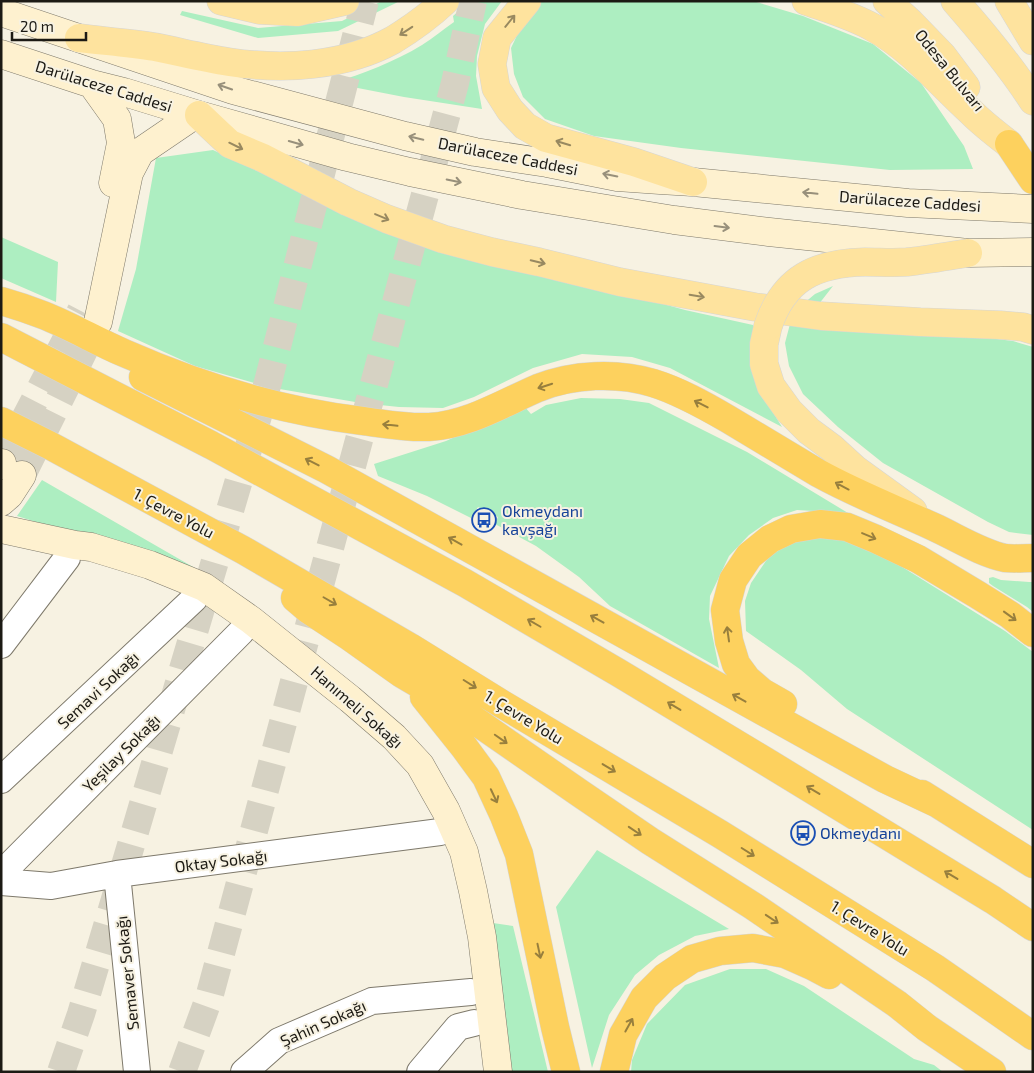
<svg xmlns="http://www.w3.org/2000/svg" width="1034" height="1073" viewBox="0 0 1034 1073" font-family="'Exo 2',sans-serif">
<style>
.green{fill:#adeec1}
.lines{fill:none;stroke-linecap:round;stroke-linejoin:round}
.secondary-tunnel{stroke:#d6d2c3;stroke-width:28;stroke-dasharray:28 14;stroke-linecap:butt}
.primary-tunnel{stroke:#d6d2c3;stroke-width:28;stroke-dasharray:28 14;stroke-linecap:butt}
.street-casing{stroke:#7e796b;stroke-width:28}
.secondary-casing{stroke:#7e796b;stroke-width:29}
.primary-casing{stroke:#d6d6d5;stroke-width:29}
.highway-casing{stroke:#d6d6d5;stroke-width:29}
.street{stroke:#fff;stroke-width:26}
.secondary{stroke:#fef1cf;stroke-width:28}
.primary{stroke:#fee39e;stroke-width:28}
.highway{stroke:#fdd15e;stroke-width:28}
.primary-bridge-casing{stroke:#d6d6d5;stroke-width:29;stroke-linecap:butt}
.primary-bridge{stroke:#fee39e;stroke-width:28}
.oneway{stroke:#988960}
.oneway2{stroke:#98907b}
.oneway3{stroke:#987f3d}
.labels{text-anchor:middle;stroke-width:4;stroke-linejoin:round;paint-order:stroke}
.street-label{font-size:16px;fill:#1c1a14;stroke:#f7f2e2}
.transit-label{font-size:16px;fill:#164399;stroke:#f7f2e2;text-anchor:start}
</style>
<rect width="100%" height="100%" fill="#f7f2e2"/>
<path class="green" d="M382,1h17l-3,2 -58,28 -80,7 -78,-23 2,-4 76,17 84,-7z
M470,1h32l-17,23 -8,32 -1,20 6,33 -78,-12 -72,-14c31,-9 62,-21 90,-38 11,-7 22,-16 32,-23l-1,-6z
M540,1h213l50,15 70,28 48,39 43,63 9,23 -83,1 -209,-22 -87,-12 -49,-17 -22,-22 -9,-23 -3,-26 11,-23z
M213,150l93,44 292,92 87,24 68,15v29l5,34 24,39 -112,-59 -38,-11 -50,-3 -49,14 -59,29 -31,11 -44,-1 -38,-4 -93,-16 -73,-21 -77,-35 18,-62 20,-111z
M1,237l57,25 -2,40 -55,-24z
M833,286l-29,37 168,13 41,5 20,6v188l-24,-3 -21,-10 -105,-59 -45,-36 -35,-33 -14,-28 -4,-23 5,-19 7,-15 18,-15z
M581,398l39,1 29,4 98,49 101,61 -51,-3 -24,8 -24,17 -20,21 -19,40 -1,23 10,49 -109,-62 -31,-29 -43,-31 -41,-22 3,-7 -20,-10 -7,11 -44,-22 -49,-20 -4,-12 72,-23 78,-35 7,8 15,-9z
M42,480l191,110 -128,-46 -88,-28z
M835,535l48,20 122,76 28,21v178l-186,-121 -46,-39 -55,-39 -1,-30 6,-18 19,-28 30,-16z
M993,577l8,3 28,2h4v30l-6,-5 -34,-21 -4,-3v-5z
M597,850l132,79 -34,7 -36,19 -24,20 -26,40 -17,53 -36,-161z
M493,923l20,3 35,146h-38z
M730,969h36l38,17 110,73 20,6 9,7h-312l1,-12 15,-36 38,-39z"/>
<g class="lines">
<path class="secondary-tunnel" d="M2,463l79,-152
M22,475l76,-153"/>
<path class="primary-tunnel" d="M61,1072l20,-58 187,-632 97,-381
M182,1072l27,-74 246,-915 18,-82"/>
<g class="street-casing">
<path id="street" d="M1,645l66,-87
M1,780l193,-181
M1,874l240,-242
M117,874l20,198
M1,882l50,4 66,-12 323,-42
M244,1072l35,-31 93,-40 99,-9
M420,1072l38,-45 16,-4"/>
</g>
<g class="secondary-casing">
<path id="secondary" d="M1,12l232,78 172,46 70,16 72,11 70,14 43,3 33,2 215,21 125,6
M1,54l91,30 32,8 75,23 148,42 63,15 112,23 152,25 95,12 199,21 65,-1
M92,84l25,35 4,24 -8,40
M98,322l31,-149 11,-21 50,-34 9,-3
M1,465l1,-2
M1,502l8,-7 13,-20
M1,529l74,16 16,2 59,18 54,22 47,33 99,79 44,38 26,28 26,46 18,41 9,39 9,46 16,135"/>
</g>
<g class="primary-casing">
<path id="primary" d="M221,1l38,9 38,2 48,-11
M527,1l-30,37 -5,26 4,24 14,22 15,16 21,12 88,24 59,20
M806,1c23,8 47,15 68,27 38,21 65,55 97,84 12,12 25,22 38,32
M887,1l23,21 32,33 24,32
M955,1c28,32 55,64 78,100
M1009,1l24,40
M79,38c25,3 51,5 76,9 25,5 49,11 74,15 54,8 115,5 164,-22 18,-11 36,-24 52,-39
M199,115l19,18 12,11 33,14 85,44 39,17 56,20 49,13 47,10 81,20 135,25 66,9 99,6 80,3 23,2 10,3
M768,326l-4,18v20l7,22 18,25 20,20 23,17 23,21 58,42"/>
</g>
<g class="highway-casing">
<path id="highway" d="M1009,144l24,36
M1,301c14,4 29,9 42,14 28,11 53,26 81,38 75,33 157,58 239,68 22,3 44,7 66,6 39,-2 74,-24 109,-39 35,-14 79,-16 115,-5 26,8 51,22 75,36 30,18 60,36 90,54 38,21 77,36 116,54 22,10 47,26 71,31 9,1 19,0 28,0
M1,337l210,108 254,138 154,90 151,91 223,136 40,27
M143,377l183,92 559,310 51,24
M1,421l48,24 194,105 167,97 92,57 218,130 215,134 98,68
M295,598l14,12 41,27 52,37 39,23 140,97 69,47 103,65 144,98 30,24 65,44
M424,697l40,50 22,30 18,39 15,38 36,173 11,45
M783,704l-21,-12 -15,-13 -11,-15 -7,-23 -4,-31 8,-30 16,-24 21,-17 21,-10 29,-5 27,3 29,12 42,20 60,36 32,20 23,18
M922,794l111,70
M614,1072l9,-37 21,-37 21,-21 27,-18 28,-8 33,-3 32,6 27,12 17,9"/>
</g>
<use href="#street" class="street"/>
<use href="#secondary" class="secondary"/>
<use href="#primary" class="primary"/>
<use href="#highway" class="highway"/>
<g class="primary-bridge-casing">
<path id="primary-bridge" d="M768,326c16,-48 48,-63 97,-64 14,0 28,1 42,0 20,-2 41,-6 61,-9"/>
</g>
<use href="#primary-bridge" class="primary-bridge"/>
</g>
<defs><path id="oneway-shaft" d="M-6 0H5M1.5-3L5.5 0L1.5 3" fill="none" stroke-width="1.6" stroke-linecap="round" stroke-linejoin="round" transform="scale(1.25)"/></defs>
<g class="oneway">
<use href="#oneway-shaft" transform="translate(510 21) rotate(-51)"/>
<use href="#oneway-shaft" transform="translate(406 31) rotate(147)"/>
<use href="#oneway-shaft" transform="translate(563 143) rotate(-163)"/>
<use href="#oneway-shaft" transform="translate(236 146) rotate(26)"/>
<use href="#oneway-shaft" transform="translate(382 217) rotate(23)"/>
<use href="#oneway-shaft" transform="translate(538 262) rotate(13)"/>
<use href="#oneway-shaft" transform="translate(697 296) rotate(10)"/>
</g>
<g class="oneway2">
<use href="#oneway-shaft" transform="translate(225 87) rotate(-161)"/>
<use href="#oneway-shaft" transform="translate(416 138) rotate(-167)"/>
<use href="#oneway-shaft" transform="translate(296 143) rotate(16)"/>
<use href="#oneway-shaft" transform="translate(610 175) rotate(-169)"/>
<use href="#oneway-shaft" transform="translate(454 181) rotate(12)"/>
<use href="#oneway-shaft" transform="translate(810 193) rotate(-174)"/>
<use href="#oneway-shaft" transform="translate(722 227) rotate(7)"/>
</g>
<g class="oneway3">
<use href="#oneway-shaft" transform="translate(545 386) rotate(162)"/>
<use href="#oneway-shaft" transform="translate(701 404) rotate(-153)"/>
<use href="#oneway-shaft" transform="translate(390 425) rotate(-174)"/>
<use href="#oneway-shaft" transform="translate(312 462) rotate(-153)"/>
<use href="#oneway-shaft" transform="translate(842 486) rotate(-152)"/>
<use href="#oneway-shaft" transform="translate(869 536) rotate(23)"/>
<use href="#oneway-shaft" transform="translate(455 541) rotate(-151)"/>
<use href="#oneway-shaft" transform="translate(330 601) rotate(30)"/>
<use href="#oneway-shaft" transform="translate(1010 616) rotate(36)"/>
<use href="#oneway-shaft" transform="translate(597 619) rotate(-151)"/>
<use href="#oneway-shaft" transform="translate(534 623) rotate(-150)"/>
<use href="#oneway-shaft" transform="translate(728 634) rotate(-98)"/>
<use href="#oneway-shaft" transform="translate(470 684) rotate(32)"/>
<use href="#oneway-shaft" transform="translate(739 698) rotate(-151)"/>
<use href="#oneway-shaft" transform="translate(674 706) rotate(-149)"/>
<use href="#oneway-shaft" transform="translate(501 739) rotate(35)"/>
<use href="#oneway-shaft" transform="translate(609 768) rotate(31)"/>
<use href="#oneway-shaft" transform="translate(813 790) rotate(-149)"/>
<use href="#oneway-shaft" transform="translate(494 796) rotate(65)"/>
<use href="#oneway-shaft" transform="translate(635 831) rotate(34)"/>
<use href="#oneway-shaft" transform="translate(748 852) rotate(32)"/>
<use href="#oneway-shaft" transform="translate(951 875) rotate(-149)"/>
<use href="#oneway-shaft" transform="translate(772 919) rotate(34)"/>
<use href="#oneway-shaft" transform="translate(539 951) rotate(78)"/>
<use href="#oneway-shaft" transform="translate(629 1025) rotate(-61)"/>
</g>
<defs>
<g id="bus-ring" transform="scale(1.25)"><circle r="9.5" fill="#f7f2e2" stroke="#1a4fb4" stroke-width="1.5"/><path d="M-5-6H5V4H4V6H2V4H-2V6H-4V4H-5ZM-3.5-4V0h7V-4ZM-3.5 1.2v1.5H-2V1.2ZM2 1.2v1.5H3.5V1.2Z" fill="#1a4fb4"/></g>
</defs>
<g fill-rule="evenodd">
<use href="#bus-ring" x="484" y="520"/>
<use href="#bus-ring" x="803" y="833"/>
</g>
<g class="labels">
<g class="street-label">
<text transform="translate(950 70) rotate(51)" y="6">Odesa Bulvarı</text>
<text transform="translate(104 86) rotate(17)" y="6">Darülaceze Caddesi</text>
<text transform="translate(508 156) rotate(11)" y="6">Darülaceze Caddesi</text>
<text transform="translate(910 201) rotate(4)" y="6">Darülaceze Caddesi</text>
<text transform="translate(174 513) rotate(28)" y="6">1. Çevre Yolu</text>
<text transform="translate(98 690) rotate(-43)" y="6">Semavi Sokağı</text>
<text transform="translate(357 707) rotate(41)" y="6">Hanımeli Sokağı</text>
<text transform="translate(524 717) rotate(31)" y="6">1. Çevre Yolu</text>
<text transform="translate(121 753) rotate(-45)" y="6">Yeşilay Sokağı</text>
<text transform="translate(221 861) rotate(-7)" y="6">Oktay Sokağı</text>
<text transform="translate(870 928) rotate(32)" y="6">1. Çevre Yolu</text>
<text transform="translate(127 973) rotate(-96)" y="6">Semaver Sokağı</text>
<text transform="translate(323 1023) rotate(-24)" y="6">Şahin Sokağı</text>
</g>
<g class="transit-label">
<text x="502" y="517">Okmeydanı<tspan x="502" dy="18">kavşağı</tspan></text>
<text x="820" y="839">Okmeydanı</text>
</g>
</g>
<rect width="1034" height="1073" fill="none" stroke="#1c1a14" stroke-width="5"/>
<path d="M12 32v8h74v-8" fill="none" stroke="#1c1a14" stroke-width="2.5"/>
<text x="20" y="32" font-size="15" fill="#1c1a14" stroke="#f7f2e2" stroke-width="4" paint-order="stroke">20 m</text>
</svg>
